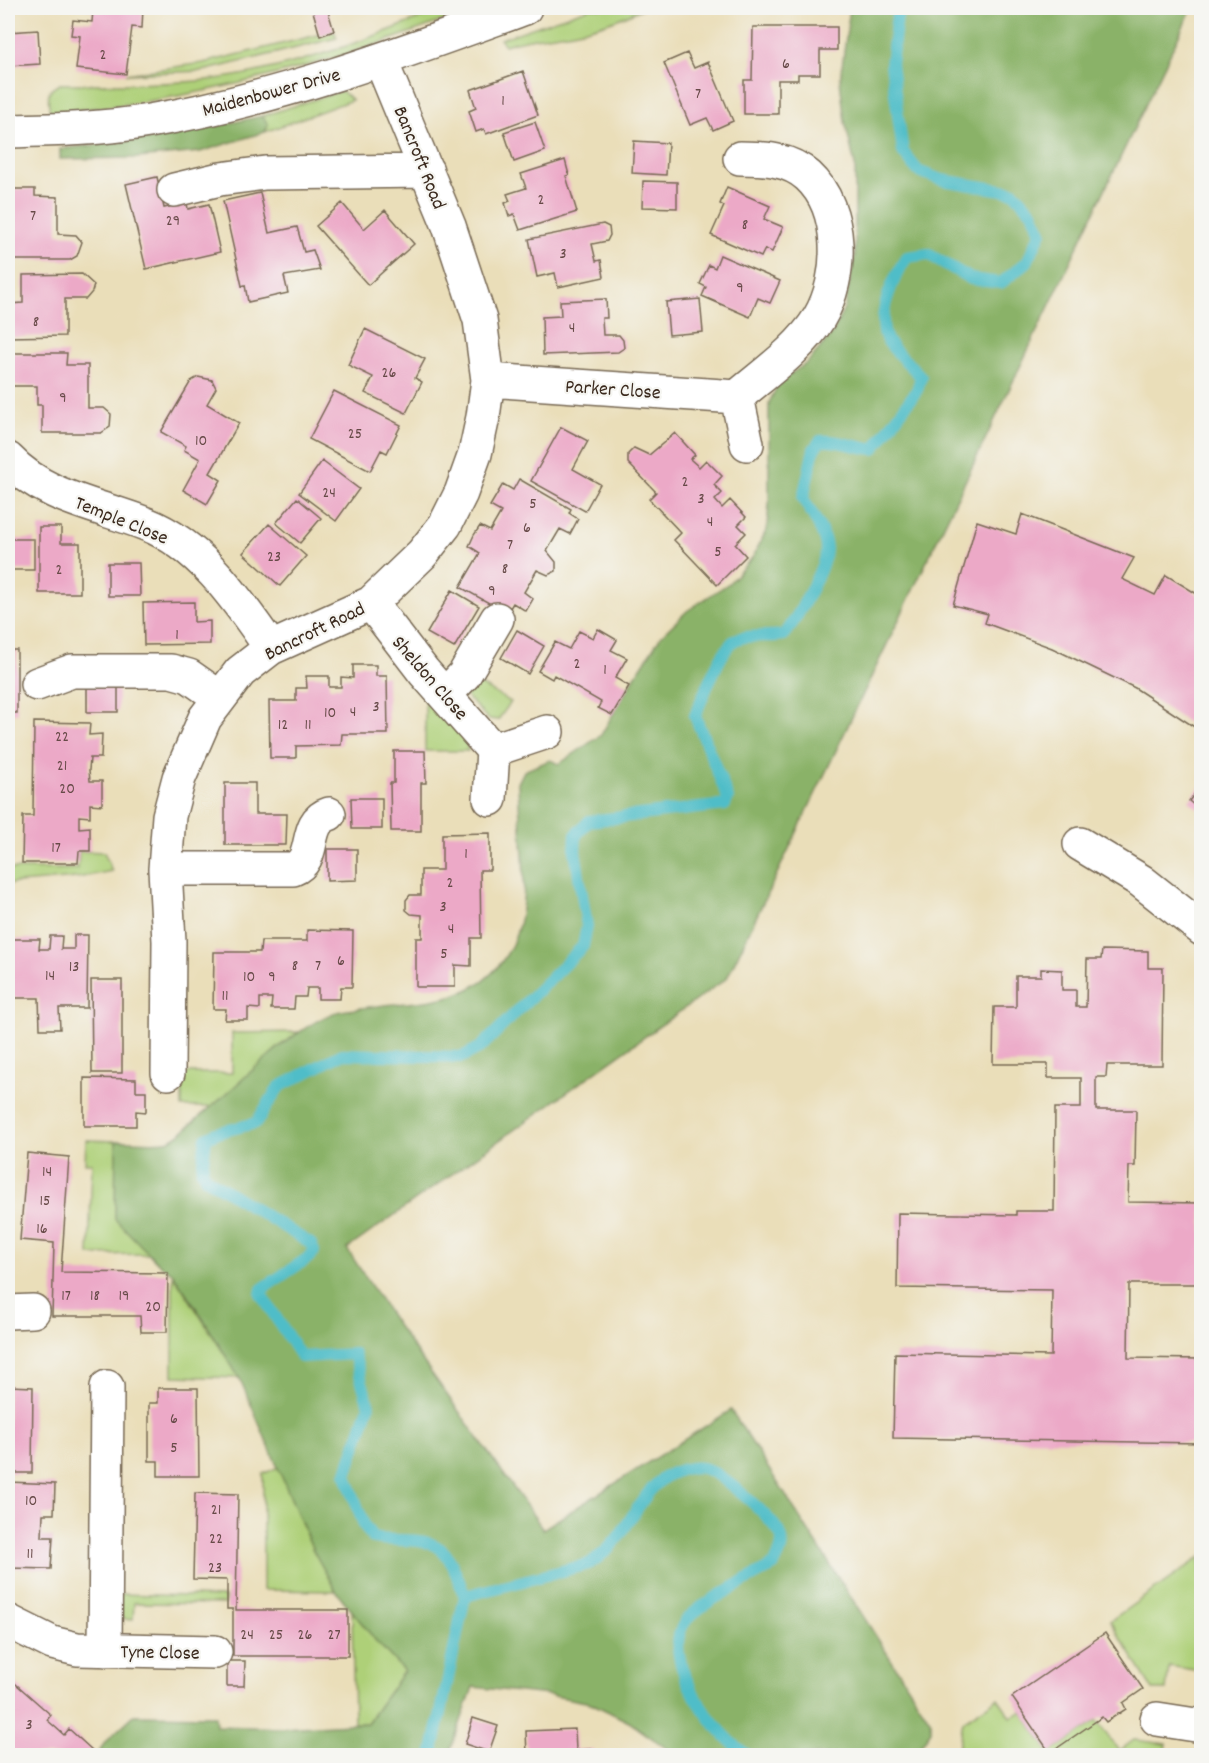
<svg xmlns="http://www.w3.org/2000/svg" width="1209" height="1763" viewBox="0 0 1209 1763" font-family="Dekko,sans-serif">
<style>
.green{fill:#aed078;stroke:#747d4b;stroke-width:1.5}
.forest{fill:#8ab268;stroke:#626e43;stroke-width:1.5}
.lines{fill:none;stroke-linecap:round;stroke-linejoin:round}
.stream{stroke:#50bdc8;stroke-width:12}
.building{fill:#eca9c7}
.minor-casing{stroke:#786954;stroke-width:36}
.minor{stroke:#fff;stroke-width:33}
.labels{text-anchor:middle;stroke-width:4.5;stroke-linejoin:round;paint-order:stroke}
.number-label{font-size:16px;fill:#674a48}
.street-label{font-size:20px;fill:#3b2a1e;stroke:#f6f6f2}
</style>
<rect width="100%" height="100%" fill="#f6f6f2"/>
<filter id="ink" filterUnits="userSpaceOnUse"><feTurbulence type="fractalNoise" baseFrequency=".0167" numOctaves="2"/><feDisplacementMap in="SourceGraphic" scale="12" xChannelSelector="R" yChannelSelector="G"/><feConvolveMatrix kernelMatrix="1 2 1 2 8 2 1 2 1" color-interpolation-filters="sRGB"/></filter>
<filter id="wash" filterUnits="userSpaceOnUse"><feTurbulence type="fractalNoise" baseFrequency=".008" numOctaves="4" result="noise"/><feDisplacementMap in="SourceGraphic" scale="24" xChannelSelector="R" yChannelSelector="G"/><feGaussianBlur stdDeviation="1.35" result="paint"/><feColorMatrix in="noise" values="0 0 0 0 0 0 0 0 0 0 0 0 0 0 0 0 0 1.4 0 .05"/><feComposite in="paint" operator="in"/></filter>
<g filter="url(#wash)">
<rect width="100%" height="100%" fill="#eadeb9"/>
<path class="green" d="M446,8h30c-138,54 -278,94 -426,104 -2,-13 -5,-22 10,-28 45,0 91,1 137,-3 84,-7 172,-42 249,-73z
M590,8h53c-18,9 -37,16 -57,21 -27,7 -54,7 -81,16l-5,-6z
M334,31l3,7 -134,33 -77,3 77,-11z
M342,91l10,9 -87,32 3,-8 -6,-8z
M477,683l34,19 -13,18 -10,-1 -26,-27z
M425,693l41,47 2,11h-43z
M79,851l25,1 8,19 -35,7 -69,6v-15h70z
M299,1032l-17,12 -70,63h-30v-34h50v-40z
M86,1140l30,1 -1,78 35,35 -61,1 3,-92h-7z
M173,1274l67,104 -67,-2z
M278,1467l35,83 23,41 -73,-1v-116z
M1201,1557v114l-32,-5 -3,24h-13l-43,-69z
M119,1594l106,3v7l-91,-1 -1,17 -12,-1z
M352,1610l24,31 28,30 -37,52h-13z
M998,1698l13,19 11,-5 28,41 47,-32 22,30 15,-11 32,4 -2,12h-164l-42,-6 5,-29z"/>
<path class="forest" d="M850,8h342l-465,970 -380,271 50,76 146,204 188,-119 200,312v9l-17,24h-238l-47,-33 -38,-19 -42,-8 -76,-8 -24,68 -352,1 8,-14 29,-27 81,1 1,10 67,2 84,-5 37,-52 -28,-30 -40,-50 -23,-41 -73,-171 -45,-73 -22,-32 -14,-10 -44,-45 1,-78c13,-1 43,3 54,-1 10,-4 21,-16 29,-23 44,-34 80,-79 132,-103 9,-4 21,-4 31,-6 53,-9 110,0 143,-51 32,-48 14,-119 13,-174l6,-12 26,-11 9,4 42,-29 28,-49 32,-50 26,-25 42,-28 24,-26 14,-28 2,-26v-100l10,-21 29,-20 25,-29 12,-27 10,-50v-91l-10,-43 -5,-41z
M262,116l6,8 -3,8 -65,20 -63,6 -77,1v-10l106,-12z"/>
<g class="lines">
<path class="stream" d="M465,1596c-6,-13 -11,-32 -20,-43 -16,-19 -50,-10 -72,-15l-9,-13 -18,-50 23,-69 -15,-52 -53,3 -40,-63 1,-5 46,-31 6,-7 -3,-7 -105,-66 -4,-8 4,-32 10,-5 40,-10 23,-36 63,-33 120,3 19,-10 102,-101 4,-20 -12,-75 1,-16 13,-14 136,-16 3,-7 -33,-82c6,-15 28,-72 42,-77 15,-5 31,-1 47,-4 11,-13 43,-71 42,-87 -1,-16 -15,-35 -23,-50l11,-49 6,-8c18,-2 35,7 54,8l43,-59 4,-13c-9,-11 -30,-28 -35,-39 -10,-24 8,-61 21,-81l21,-3 43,25 30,4 26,-21 14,-30 -9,-20 -18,-20 -72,-12 -24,-9 -15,-19 -12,-88 7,-56
M465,1596l124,-32c11,-7 19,-14 27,-24 17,-21 32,-59 59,-68 9,-4 22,-6 31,-3 16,5 74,54 76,70 1,10 -4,18 -8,26 -22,13 -75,38 -89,57 -27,37 32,115 64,134
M432,1756l33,-160"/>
</g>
<g id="blocks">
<path class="building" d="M80,8h63l-1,20 -10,-1 -6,47 -50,-5 4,-33 -9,-1 2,-15 19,2 1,-12z
M312,8h15l7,23 -14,5z
M753,27h84v23h-17v24h-22v6h-20v34h-34v-34h8z
M38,30l2,34 -32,2v-34z
M687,53l7,15 14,-6 25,59 -20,9 -6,-12 -17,7 -26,-62z
M523,71l15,44 -52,19 -2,-5 -8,3 -7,-21 7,-3 -6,-18z
M535,122l10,29 -31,11 -10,-30z
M634,141l34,2 -2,32 -34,-2z
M565,160l4,15 -3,1 11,36 -57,18 -6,-16 -5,2 -4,-13 5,-2 -3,-7 19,-6 -5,-14z
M157,177l7,31 23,-5 1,6 21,-5 11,48 -74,17 -20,-85z
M643,181l34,1v26l-35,-1z
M727,187l43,19 -6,13 19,8 -11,25 -7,-3 -4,8 -50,-22 13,-29 -4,-2z
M8,189h27v7l23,1v37l18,1 6,7 -5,14 -7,4h-59v-29h-3z
M260,193l9,40 28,-6 7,25 9,-2 7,20 -36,6 4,17 -40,9 -3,-17 -3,1 -19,-85z
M342,203l22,26 21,-19 29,34 -46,41 -52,-59z
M603,224l6,3 1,8 -3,6 -15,3 4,17 5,-1 3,17 -46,10 -3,-14 -18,4 -8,-38z
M720,255l60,26 -10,22 -12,-5 -8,19 -48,-21 4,-9 -6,-3 9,-19 6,3z
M82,274l12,11 -2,7 -6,7h-21v37l-57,1v-33l15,-1v-28z
M606,299l1,19h-5l1,17h16l4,5 1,8 -6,4 -75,3 -1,-38 19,-1 -1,-15z
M700,299l3,33 -34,3 -3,-33z
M365,329l60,30 -10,19 7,4 -16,31 -41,-20 8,-16 -25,-12z
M8,353h59l-1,12h22v43h16l7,6 -1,13 -9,6h-59v-28h-5v-19h-29z
M198,377l14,3 4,8 -9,16 32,19 -29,50 11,7 -14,24 -24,-14 17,-31 -16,-9 2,-4 -25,-14 30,-51z
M334,391l67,34 -14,28 -6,-3 -11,21 -61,-32z
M561,427l27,14 -15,28 27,15 -15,27 -54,-30z
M675,433l20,22 -5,4 9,8 7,-7 16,16 -8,9 8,8 -7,7 7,8 8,-8 16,17 -8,8 8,8 -11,11 11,12 -29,29 -43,-45 7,-7 -32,-34 7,-7 -28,-29v-9l6,-6 15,7z
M322,461l37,28 -23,32 -37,-28z
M519,479l52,30 -2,4 9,6 -8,15 -10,-5 -13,22 9,11v9l-8,4 -11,-5 -13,22 9,7 -7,12 -13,-8 -6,10 -47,-26 20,-34 -11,-7 5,-11 6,-9 10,5 11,-19 -11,-6 13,-22 10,6z
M297,498l24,20 -21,25 -24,-20z
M1022,514l112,44 -12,21 33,16 11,-20 36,22v130l-3,3 -64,-42 -83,-40 -67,-25 3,-9 -35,-9 24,-84 39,13z
M269,524l37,32 -26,30 -37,-33z
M39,527h22v16h19v50h-41z
M8,539h26v31h-26z
M108,563h31l1,33h-32z
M452,590l27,16 -25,42 -27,-15z
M194,602v20l16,-1v23l-66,1 -1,-42z
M598,629l19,11 -6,10 16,8 -12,20 14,8 -17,29 -14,-7 3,-6 -47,-27 -2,4 -14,-8 17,-29 14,7 10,-18 14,7z
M517,630l27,16 -16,28 -27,-16z
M8,650h9v63h-9z
M353,665h23v11h11l1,58h-46l-1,11 -45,1v12h-26l-1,-57h27v-13h11l-1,-12h23v11h12v-10l12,1z
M87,680h31v32h-31z
M34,722l56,1 -1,12 13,-1 -1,24h-11l-1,12 1,11h12v24l-12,-1v13l-11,-1v12l11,-1v24h-11l-1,12h-56l1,-47h10z
M394,751h31l1,32h-5v48h-30l-1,-48h4z
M225,783h30v31h32l-1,31h-61z
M1202,784v28l-13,-11z
M351,798h31v31h-30z
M490,833v37h-10l1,68h-10v28l-16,-1v22h-39v-49h6v-23l-11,-1 -5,-4v-10l4,-5h11v-25h21v-36z
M327,849h30v31l-30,1z
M307,930l46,1 -1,56h-11l-1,12h-22v-11h-11l-1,9h-11l-1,12h-23l1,-11h-12v11l-12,-1v12h-23l1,-11h-13l1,-57h46l1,-11h46z
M74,935h14l-1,73h-28l1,21h-20l-1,-31h-31v-59h32l-1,10h10l1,-13h12l-1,13h13z
M1102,950l46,1v17h15l-1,97h-55l-1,12h-10v33h40l-1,56h-6l-1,36 74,1v81h-73l-1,74 74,1v84l-309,-5 2,-85 156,3 1,-66 -155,-2 1,-75 118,2v-4h38l1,-103h26v-30h-33v-14h-55l1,-57h22v-31h25v-7l21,1v20h14v17h10l1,-48h14z
M91,980h31v93h-30z
M84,1078l52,1v12h10v21l-10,-1v15h-52z
M27,1153l42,4 -8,115 107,1 -1,59h-26l-1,-16h-88l2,-73 -34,-3z
M8,1386l25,1 -1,86h-24z
M158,1388h40l1,88h-41v-15h-9v-58h9z
M9,1482l46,2 -1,30h-11l-1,23h11l-2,32 -43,-1z
M195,1493l43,1 -2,116h112v46h-115v-47h-6v-29l-34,-1z
M1105,1633l38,56 -20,14 3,6 -20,13 -4,-5 -52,36 -38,-56z
M227,1661h18l-1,25h-17z
M8,1677l43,38 -4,5 7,6 10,9 5,-6 23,21 -5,5h-79z
M473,1718l25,8 -9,26 -24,-8z
M575,1729l1,21 18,-1v6h-67l-1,-24z"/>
</g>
</g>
<g filter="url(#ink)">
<use href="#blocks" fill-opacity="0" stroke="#786954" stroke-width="1.5"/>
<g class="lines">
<g class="minor-casing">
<path id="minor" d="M8,131c47,-1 94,-2 141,-10 129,-22 253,-68 376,-113
M740,158c24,0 49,1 68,18 36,33 35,102 11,142 -19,31 -54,55 -82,79l10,47
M174,190l46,-11 45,-6 162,-2
M488,380l249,17
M8,459c37,39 90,46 138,65 56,22 92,77 125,124
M371,603l53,69 69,78 -3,49
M37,684l35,-13h99l18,5 30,21
M445,695l19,-20 33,-56
M493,750l54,-18
M1080,844l61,37 61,48
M165,869h128c25,-9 9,-47 36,-55
M168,1073l1,-132 -4,-72 4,-53 10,-38 26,-60 35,-46 31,-24 100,-45 51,-49 23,-29 16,-32 14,-39 8,-37 5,-37 -8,-60 -31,-94 -68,-165
M8,1312l25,-1
M8,1621l44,22 25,6 138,3
M105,1650l2,-263
M1157,1719l45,7"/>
</g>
<use href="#minor" class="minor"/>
</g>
</g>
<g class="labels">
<g class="number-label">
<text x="103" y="59">2</text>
<text x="786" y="68">6</text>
<text x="698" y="98">7</text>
<text x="503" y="105">1</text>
<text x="541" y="204">2</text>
<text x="33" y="220">7</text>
<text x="173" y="225">29</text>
<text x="745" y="229">8</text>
<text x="563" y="258">3</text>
<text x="740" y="292">9</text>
<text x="36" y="326">8</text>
<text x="572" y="332">4</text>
<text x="389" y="377">26</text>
<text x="63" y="402">9</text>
<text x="355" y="438">25</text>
<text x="201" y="445">10</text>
<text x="685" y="486">2</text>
<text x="329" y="497">24</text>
<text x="701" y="503">3</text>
<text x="533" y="508">5</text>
<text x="710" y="526">4</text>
<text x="527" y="532">6</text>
<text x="510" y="549">7</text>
<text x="718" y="556">5</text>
<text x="274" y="561">23</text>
<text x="505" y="573">8</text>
<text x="59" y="574">2</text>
<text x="492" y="595">9</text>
<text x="177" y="639">1</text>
<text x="577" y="668">2</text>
<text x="605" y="674">1</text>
<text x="376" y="711">3</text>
<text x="353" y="716">4</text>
<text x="330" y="717">10</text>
<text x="283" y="729">12</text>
<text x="308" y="729">11</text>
<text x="62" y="741">22</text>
<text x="62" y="770">21</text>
<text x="67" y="793">20</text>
<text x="56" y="852">17</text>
<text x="466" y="858">1</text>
<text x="450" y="887">2</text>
<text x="443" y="911">3</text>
<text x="451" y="933">4</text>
<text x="444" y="958">5</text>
<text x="341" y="965">6</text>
<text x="295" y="970">8</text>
<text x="318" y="970">7</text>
<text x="74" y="971">13</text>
<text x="50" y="980">14</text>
<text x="249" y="981">10</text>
<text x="272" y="981">9</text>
<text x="225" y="1000">11</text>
<text x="47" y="1176">14</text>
<text x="45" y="1205">15</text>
<text x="42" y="1233">16</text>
<text x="66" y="1300">17</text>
<text x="95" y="1300">18</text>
<text x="124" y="1300">19</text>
<text x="153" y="1311">20</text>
<text x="174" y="1423">6</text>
<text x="174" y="1452">5</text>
<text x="31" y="1505">10</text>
<text x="216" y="1514">21</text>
<text x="216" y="1543">22</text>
<text x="30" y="1558">11</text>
<text x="215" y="1572">23</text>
<text x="247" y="1639">24</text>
<text x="276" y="1639">25</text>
<text x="305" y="1639">26</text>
<text x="334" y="1639">27</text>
<text x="29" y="1729">3</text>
</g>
<g class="street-label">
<text transform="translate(271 91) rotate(-15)" y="7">Maidenbower Drive</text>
<text transform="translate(421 157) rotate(68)" y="7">Bancroft Road</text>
<text transform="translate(613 388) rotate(4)" y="7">Parker Close</text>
<text transform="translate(122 519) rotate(22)" y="7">Temple Close</text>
<text transform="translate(314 630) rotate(-26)" y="7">Bancroft Road</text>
<text transform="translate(431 677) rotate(49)" y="7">Sheldon Close</text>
<text transform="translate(160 1651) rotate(1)" y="7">Tyne Close</text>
</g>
</g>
<rect width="1209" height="1763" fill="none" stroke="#f6f6f2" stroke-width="30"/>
</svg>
